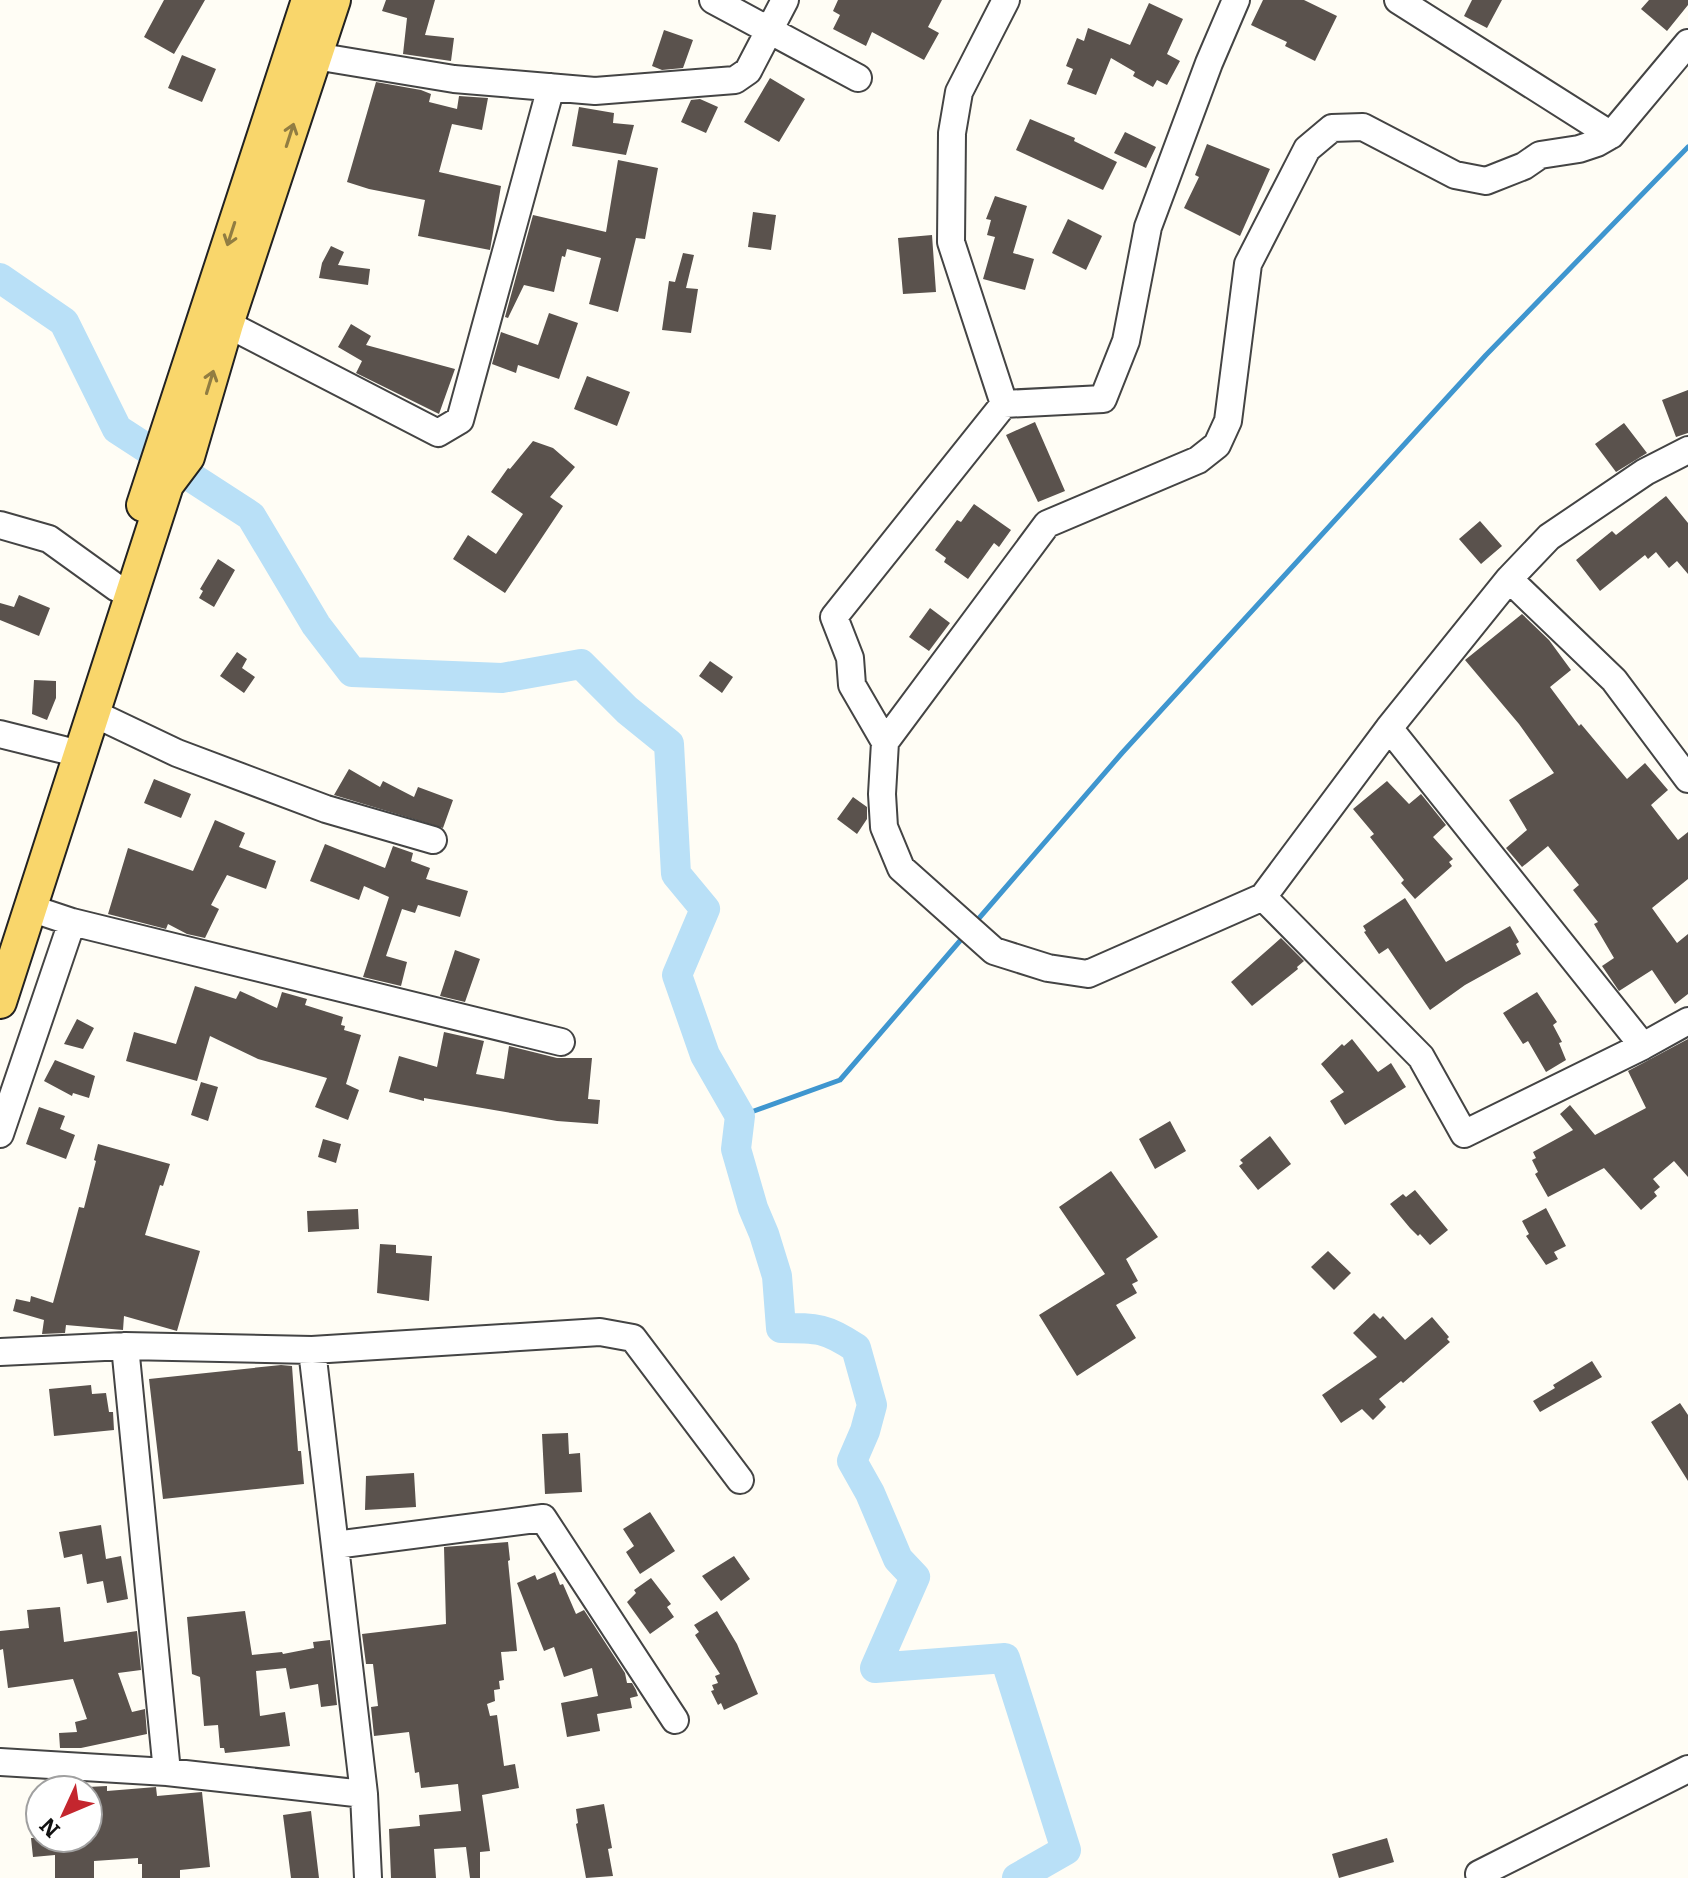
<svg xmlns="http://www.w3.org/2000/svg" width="1688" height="1878" viewBox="0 0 1688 1878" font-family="Bitter,serif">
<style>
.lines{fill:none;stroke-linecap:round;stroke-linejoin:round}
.stream{stroke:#3f96cf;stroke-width:5}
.river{stroke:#b9e0f7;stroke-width:30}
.building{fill:#5a524d}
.minor-casing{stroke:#444;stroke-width:30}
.major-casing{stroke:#222;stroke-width:36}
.minor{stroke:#fff;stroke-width:26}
.major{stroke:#f9d66b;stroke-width:32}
.oneway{stroke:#917d42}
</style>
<rect width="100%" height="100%" fill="#fffdf5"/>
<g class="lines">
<path class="stream" d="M974,924l148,-171 364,-398 202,-208
M740,1116l100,-36 125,-145"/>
<path class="river" d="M0,278l64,44 53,107 134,87 65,109 36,47 150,6 79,-14 46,46 42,34 7,130 29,35 -28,66 28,80 35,61 -4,33 17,59 11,26 13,42 4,52c37,0 45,0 75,20l16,57 -7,26 -13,30 18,32 28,66 17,18 -40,91 130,-10 61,192 -49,28"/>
</g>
<path class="building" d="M164,0h41l-31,54 -30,-17z
M386,0h49l-10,35 29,3 -3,23 -48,-7 4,-36 -25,-7z
M838,0h104l-14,27 11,6 -15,27 -52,-28 -6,14 -33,-17 7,-14 -7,-4z
M1263,0h41l33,16 -22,45 -30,-15 2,-4 -36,-17z
M1472,0h30l-15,28 -23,-12z
M1649,0h39v5l-21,26 -26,-22z
M1149,3l34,16 -16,35 13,7 -13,24 -10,-5 -4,7 -20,-11 2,-4 -24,-14 -15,37 -29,-11 6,-15 -7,-3 11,-28 7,3 4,-13 42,17z
M664,30l29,10 -10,28 -21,2 -10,-4z
M182,55l34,14 -14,33 -34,-14z
M770,78l35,21 -26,43 -35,-20z
M376,82l45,8 10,4 -2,8 28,7 2,-13 29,2 -6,32 -30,-6 -13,48 62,14 -11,64 -72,-14 7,-36 -56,-11 -22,-7z
M700,99l18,8 -12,26 -25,-11 10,-22z
M579,107l35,6 -1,10 21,2 -8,30 -54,-9z
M1030,119l45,19 -1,3 43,21 -14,28 -87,-40z
M1125,132l31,15 -10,21 -32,-15z
M1207,144l63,25 -30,67 -56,-28 15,-31 -4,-2z
M618,160l40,8 -13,71 -9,-1 -18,74 -29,-8 12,-46 -34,-9 -2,8 -3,-1 -8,36 -30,-7 -16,33 -3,-1 28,-102 73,17z
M995,196l32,10 -14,47 21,6 -9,31 -42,-11 12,-42 -8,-2 4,-15 -5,-1z
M753,212l23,3 -5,35 -23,-3z
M1068,219l34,17 -16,34 -34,-17z
M932,235l4,57 -33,2 -5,-56z
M331,246l13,6 -6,13 32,4 -2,16 -49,-7 3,-15z
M683,253l11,2 -8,33 12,1 -7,44 -29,-3 7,-49 6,1z
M549,313l29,10 -19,56 -41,-14 -2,8 -24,-9 9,-32 37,13z
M351,324l20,12 -5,9 89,24 -16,45 -83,-41 6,-12 -24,-14z
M587,376l43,16 -13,34 -43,-17z
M1688,390v43l-12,4 -14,-37z
M1035,422l30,69 -27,11 -32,-67z
M1624,423l23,30 -31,19 -21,-28z
M533,441l20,7 22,19 -25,30 13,9 -58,87 -52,-34 15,-24 28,19 27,-40 -32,-22 17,-24 2,1z
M1666,496l22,27v51l-11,-13 -8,7 -13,-16 -8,7 -3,-4 -45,36 -24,-31 36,-29 4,4z
M974,504l37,26 -12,17 -5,-4 -26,36 -24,-17 2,-4 -11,-8 22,-30 4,2z
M1480,521l22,25 -21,18 -22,-25z
M218,559l17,11 -21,37 -15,-9 4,-7 -3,-2z
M19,595l31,13 -11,28 -39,-16v-17l14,4z
M930,608l20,15 -21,28 -20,-14z
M1522,614l27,26 22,30 -21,17 29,39 2,-2 46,55 18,-16 23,27 -17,15 27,35 10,-8v47l-36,29 25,35 11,-9v60l-13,10 -23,-34 -33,21 -17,-25 12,-8 -20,-34 4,-2 -25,-32 6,-5 -31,-39 -26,21 -16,-19 21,-18 -18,-30 45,-27 -35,-49 -54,-64z
M237,652l10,7 -5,9 13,9 -11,16 -24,-17z
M710,661l23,16 -11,16 -23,-17z
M34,680l22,1v17l-9,22 -15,-6z
M349,769l31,18 3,-6 31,16 4,-10 35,13 -10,28 -109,-33z
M154,779l37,15 -10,24 -37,-15z
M1387,781l22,23 12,-10 25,31 -13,12 20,22 -4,3 3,4 -37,33 -14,-16 3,-3 -34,-43 4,-3 -21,-25z
M853,797l14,10v12l-10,15 -20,-15z
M215,820l30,13 -6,14 37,14 -10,28 -39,-14 -16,30 8,4 -14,29 -18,-4 -19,-10 -2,5 -58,-15 20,-66 65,23z
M325,844l60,24 8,-22 20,7 -2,8 19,7 -4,11 42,12 -8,26 -42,-12 -3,8 -13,-4 -16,47 21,6 -6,24 -38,-9 26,-80 -25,-11 -5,14 -49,-19z
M1405,898l41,64 64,-36 9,16 -3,2 5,10 -56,31 -35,25 -42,-62 -9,6 -15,-22 2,-1 -3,-5z
M1281,938l23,23 -7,6 1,2 -46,37 -21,-24z
M455,950l25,9 -15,43 -25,-6z
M195,986l41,13 4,-8 37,17 5,-16 25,7 -2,6 38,12 -2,8 4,1 -1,4 17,5 -15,49 13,6 -11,30 -33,-13 12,-29 -69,-19 -48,-23 -13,45 -71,-20 8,-29 42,12z
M1537,992l20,30 -4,3 9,17 -3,1 7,17 -20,12 -18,-31 -5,3 -20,-31z
M77,1019l17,9 -11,21 -19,-5z
M444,1032l40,9 -8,33 28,5 5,-33 48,12h35l-4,41 12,1 -2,24 -41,-3 -133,-23v3l-35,-9 10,-36 38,11z
M1352,1039l26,33 13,-9 15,24 -61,38 -15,-24 14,-9 -23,-28 21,-20 2,2z
M1688,1039v138l-14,-16 -21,18 7,8 -6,5 3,4 -16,14 -37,-42 -56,29 -13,-23 3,-2 -6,-12 4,-2 -3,-6 40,-22 -13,-16 10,-9 25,30 51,-27 -18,-37z
M55,1060l40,16 -6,22 -16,-5 -1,3 -28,-15z
M201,1082l17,5 -10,34 -17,-6z
M39,1107l26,9 -5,13 15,6 -9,24 -40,-15z
M1170,1121l16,30 -31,18 -16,-30z
M1270,1136l21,28 -33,26 -19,-24 4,-3 -3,-3z
M323,1139l18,5 -5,19 -18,-6z
M98,1144l72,20 -7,22 -3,-1 -15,50 55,16 -23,80 -53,-15 -1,14 -57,-5 -1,8 -23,1 2,-14 -31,-9 3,-12 14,3 1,-6 22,7 26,-96 5,1 12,-47 -2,-1z
M1111,1171l47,66 -32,22 12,22 -6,3 5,9 -21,12 20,33 -59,38 -38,-61 66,-41 -46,-67z
M1415,1190l33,40 -18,15 -10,-11 -2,2 -8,-8 -20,-24 13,-10 3,3z
M1546,1208l20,38 -12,6 4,7 -12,6 -20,-29 3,-2 -7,-13z
M358,1209l1,20 -51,3 -1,-21z
M380,1244l16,1v8l36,3 -3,45 -52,-8z
M1328,1251l23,22 -17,17 -23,-23z
M1374,1313l6,6 3,-3 22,24 27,-23 17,20 -2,2 3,3 -47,41 -2,-2 -22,18 7,8 -13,13 -11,-11 -21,14 -19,-28 55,-38 -24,-24z
M1592,1361l10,16 -62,35 -7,-11 22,-13 -2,-3z
M281,1365l11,1 6,85h3l3,33 -141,15 -14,-120z
M91,1385l1,9 14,-1 3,19h4l1,18 -60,6 -5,-47z
M1680,1403l8,12v66l-37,-59z
M568,1433l1,21 11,-1 2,39 -37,2 -3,-60z
M414,1473l2,34 -51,3 1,-34z
M650,1512l25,39 -35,23 -14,-22 8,-6 -11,-17z
M101,1525l5,34 15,-3 7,43 -21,4 -4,-22 -16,3 -5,-30 -18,4 -5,-26z
M508,1542l2,18 -2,1 9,90 -16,1 3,28 -5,1 1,8 -6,1 1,11 -8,3 3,12 7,-1 7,51 11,-2 4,24 -37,7 8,56 -10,1v26h-10l-4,-31 -32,2 2,29h-45l-2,-49 31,-3 -1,-11 42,-4 -3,-27 -37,4 -2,-16 -4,1 -6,-41 -35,4 -3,-29 7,-1 -5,-42h-7l-4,-30 84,-10 -2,-77z
M734,1556l16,23 -29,22 -19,-25z
M555,1572l5,13 3,-1 13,30 8,-4 41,63 2,10h5l4,7 2,6 -8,2 2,10 -35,6 3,17 -33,6 -6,-34 37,-7 -6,-28 -28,9 -10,-30 -10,4 -27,-68 18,-8 2,5z
M651,1578l20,26 -4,3 7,10 -24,17 -23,-32 9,-9 -2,-3z
M60,1607l4,35 73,-11 4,39 -23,3 14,39 13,-3 2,25 -66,14h-21l-1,-15 18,-1 -2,-10 12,-3 -14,-40 -65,9 -5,-39 -3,1v-19l29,-3 -2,-18z
M245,1611l7,44 30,-3 1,2 31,-6 -1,-6 17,-2 7,65 -16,2 -3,-23 -28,5 -4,-21 -30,3 4,45 25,-4 5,34 -65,7 -1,-5h-4l-2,-23 -14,1 -4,-49 -8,-3 -5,-57z
M717,1611l20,33 21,50 -34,16 -3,-7 -3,2 -7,-14 3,-1 -2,-5 6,-2 -3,-7 5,-2 -25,-39 4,-3 -5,-7z
M107,1786v5l49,-4 1,9 45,-4 8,75 -30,3v8h-38v-14h-4v-6l-44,3v17h-39v-23l-22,2 -2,-19h57v-51z
M604,1804l8,44 -4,1 5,27 -27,2 -10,-54 2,-1 -2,-14z
M311,1811l8,67h-28l-8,-63z
M1387,1838l7,24 -55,16 -7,-24z"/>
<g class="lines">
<g class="minor-casing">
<path id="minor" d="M713,0l145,78
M1006,0l-47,92 -7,41 -1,109 53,162 -170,213 16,41 2,27 33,57 -3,52 2,33 17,41 93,83 54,17 40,6 175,-77 126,-169 120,-149 40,-42 96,-65 43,-22
M1398,0l213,135
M315,56l139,23 141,12 140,-11 13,-9 37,-71
M227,324l211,109 22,-13 91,-333
M1004,404l99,-5 23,-58 22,-114 61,-164 27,-63
M0,525l49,14 68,49
M1509,579l105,101 74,99
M93,713l84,40 149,56 107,31
M1389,728l254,318
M0,734l64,16
M885,742l162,-218 151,-64 19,-15 11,-24 20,-157 59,-115 25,-21 31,-1 92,48 31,6 38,-15 16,-11 39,-6 18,-6 14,-8 77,-92
M1263,897l158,160 43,77 179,-88 45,-25
M30,908l42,14 489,120
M0,1134l72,-212
M125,1346l42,426
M312,1350l52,444 4,84
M0,1352l125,-6 187,4 288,-18 33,6 107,142
M335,1545l208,-27 132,202
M0,1762l167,10 197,22
M1479,1874l209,-105"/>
</g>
<g class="major-casing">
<path id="major" d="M143,505l165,-505
M0,1002l167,-517 21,-28 39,-133 107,-324"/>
</g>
<use href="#minor" class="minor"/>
<use href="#major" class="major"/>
</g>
<defs><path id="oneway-shaft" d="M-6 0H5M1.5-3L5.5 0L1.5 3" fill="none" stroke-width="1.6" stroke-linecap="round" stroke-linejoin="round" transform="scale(2)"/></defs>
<g class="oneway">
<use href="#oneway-shaft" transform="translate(290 135) rotate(-72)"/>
<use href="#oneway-shaft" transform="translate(231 234) rotate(108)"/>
<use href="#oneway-shaft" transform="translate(210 382) rotate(-73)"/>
</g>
<g transform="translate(64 1814) rotate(226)"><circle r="38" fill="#ffffff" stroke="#a0a0a0" stroke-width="2"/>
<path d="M0-6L14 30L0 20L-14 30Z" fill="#c4262e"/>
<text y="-12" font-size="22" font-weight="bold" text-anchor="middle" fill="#111111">N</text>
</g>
</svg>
